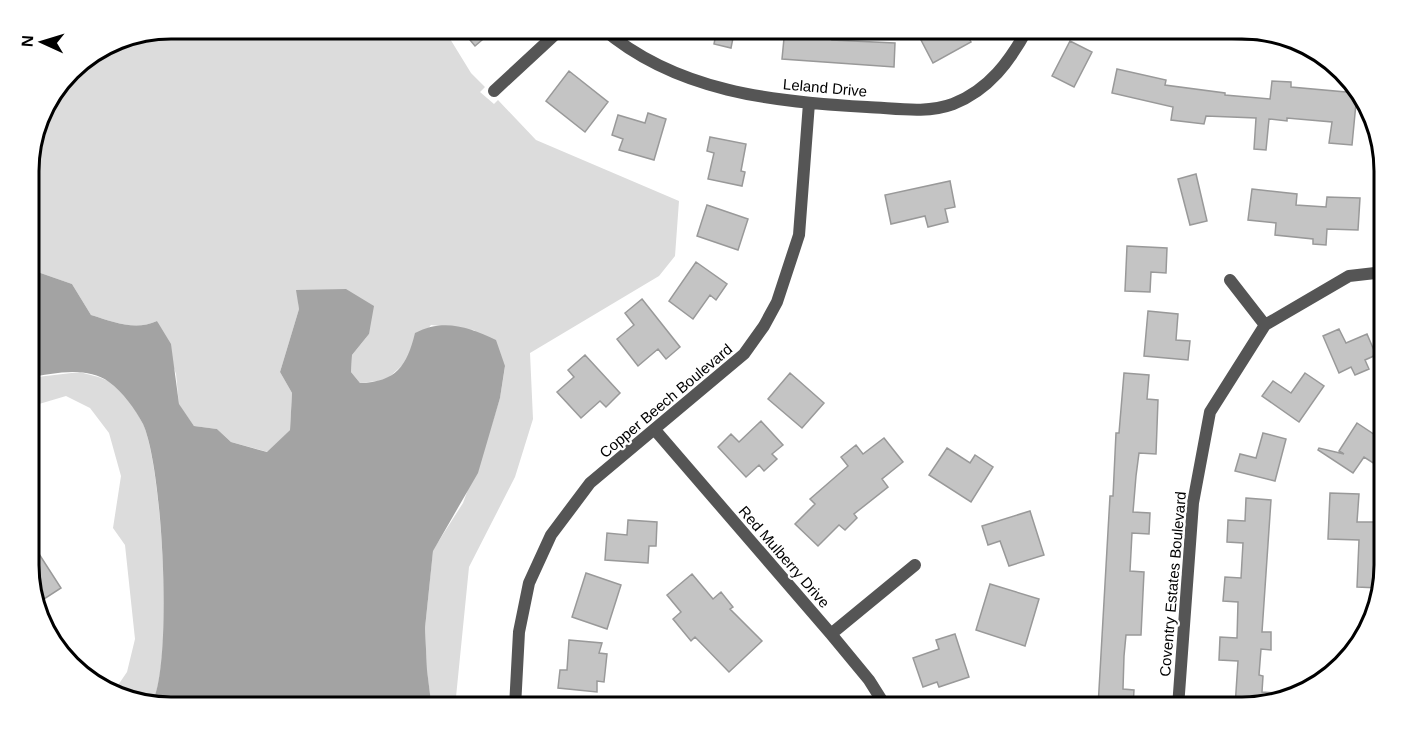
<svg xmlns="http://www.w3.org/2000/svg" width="1413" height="736" viewBox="0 0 1413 736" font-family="Helvetica,sans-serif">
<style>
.green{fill:#dcdcdc}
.water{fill:#a3a3a3}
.building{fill:#c4c4c4;stroke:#999;stroke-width:1.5}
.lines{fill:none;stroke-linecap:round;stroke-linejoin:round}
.minor{stroke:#555;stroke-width:12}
.labels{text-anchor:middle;stroke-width:4.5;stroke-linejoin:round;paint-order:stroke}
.street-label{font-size:15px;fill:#000;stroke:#fff}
.rim{fill:none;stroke:#000;stroke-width:3}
</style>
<rect width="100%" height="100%" fill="#fff"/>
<path class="green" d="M171,29h273l27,44 14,14 -5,5 14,12 4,-4 38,40 143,61 -4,55 -16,20 -129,77 3,66 -18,58 -46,90 -14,140h-27l3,-5 -4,-31 -2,-43 8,-78 30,-47 28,-76 9,-29 5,-31 -31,-37 -43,-5 -19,23 -5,13 -21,19 -26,3 -9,-11 1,-17 17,-21 -72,-44 2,19 -19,63 12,21 -2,37 -22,22 -37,-10 -14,-13 -23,-3 -15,-21 -3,-31 -19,-53c-22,10 -43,1 -66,-6l-19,-31 -43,-15v-108l14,-54 34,-43 40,-25z
M80,372c9,3 18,4 26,8 16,7 31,31 38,46 18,46 30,235 8,277l-40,-9 15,-22 8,-33 -10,-94 -12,-17 8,-52 -12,-43 -19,-25 -24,-12 -37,11v-29z"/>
<path class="water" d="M29,269l43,15 19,31c23,7 44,16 66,6l14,23 8,60 15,22 23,3 14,13 36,10 23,-22 2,-37 -12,-21 19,-63 -3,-19 50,-1 28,17 -5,28 -17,21 -1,17 9,11c36,-1 47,-17 55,-50 28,-15 54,-6 81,7l9,26 -5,32 -22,75 -45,78 -8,77 2,42 4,32 -3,5h-257l-19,-4c21,-40 11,-236 -9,-279 -8,-15 -20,-32 -34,-42 -22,-16 -55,-9 -80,-4z"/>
<path class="building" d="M460,28h36l-21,18z
M717,28h18l-4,20 -17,-4z
M785,28l48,4 -1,8 63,3 -1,24 -112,-8z
M943,28h20l8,14 -38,21 -12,-23z
M1070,41l22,11 -18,35 -22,-11z
M1117,69l49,11 -1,5 60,8v2l45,4 2,-18 19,1v5l66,6 -5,52 -23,-2 3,-21 -45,-4v3l-18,-2 -3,31 -12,-1 2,-31 -50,-2 -2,8 -33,-4 2,-13 -61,-14z
M569,71l39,31 -23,30 -39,-31z
M648,113l18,6 -12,41 -35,-10 4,-11 -11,-4 6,-20 27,8z
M710,137l36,7 -5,27 4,1 -3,14 -34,-7 6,-26 -7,-2z
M1196,174l11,47 -17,4 -12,-46z
M950,181l5,26 -10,2 3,13 -20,5 -3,-11 -34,8 -6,-29z
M1252,189l45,5 -1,11 30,2 1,-10 33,1 -2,32 -31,-1 -1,16 -13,-1v-5l-38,-4 1,-12 -28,-3z
M707,205l41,14 -10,31 -41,-14z
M1127,246l40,2 -1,25 -15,-1 -1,20 -25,-1z
M696,262l31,22 -11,16 -6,-5 -17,24 -24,-18z
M642,299l38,48 -14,12 -8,-10 -20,17 -21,-27 17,-14 -9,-12z
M1148,311l30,3 -2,26 14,1 -2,19 -44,-4z
M1339,329l7,14 21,-9 9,21 -11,5 4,9 -14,6 -4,-8 -12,6 -16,-37z
M585,355l35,38 -14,14 -6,-6 -19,17 -24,-26 17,-15 -6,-7z
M790,373l34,30 -22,25 -34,-29z
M1124,373l25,2 -2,24 11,1 -2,54 -17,-1 -3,23 -3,36 17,1 -1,21 -17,-1 -2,38 14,1 -3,63h-15l-2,21 -1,33 11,1 -1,17h-35l12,-211h3l3,-63h3z
M1305,373l19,13 -25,36 -37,-26 11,-15 18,12z
M761,421l22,24 -11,9 5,5 -13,12 -5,-6 -13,12 -28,-30 13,-13 8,8z
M1357,423l27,18v15l-6,10 -14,-9 -11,16 -35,-23 1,-2 25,6 -5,-3z
M1263,433l23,6 -11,42 -40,-10 5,-17 16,4z
M884,438l19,24 -21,17 6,8 -34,27 3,4 -12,12 -6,-5 -21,21 -23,-22 20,-20 -5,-5 38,-33 -7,-9 15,-12 7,9z
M947,448l23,15 5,-8 18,12 -22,35 -42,-27z
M1330,493l29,1 -2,28h18l-1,31 10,1 -5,34 -22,-1 2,-47 -31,-1z
M1246,498l25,2 -9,132h9v18l-10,-1 -2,26 4,1 -1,16 29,2 -40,13h-16l3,-46 -19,-1 1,-23 17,1 1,-36 -15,-1 2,-24 16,1 2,-35 -16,-1 1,-22 17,1z
M1030,511l14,44 -35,11 -9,-25 -12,4 -6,-19z
M628,520l29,2 -1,24h-7l-1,17 -43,-3 2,-27 20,2z
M30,540l31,48 -23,15 -8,-19z
M586,573l35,12 -14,44 -35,-12z
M692,574l21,25 8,-7 12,15 -3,2 32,32 -33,31 -34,-35 -4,4 -18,-22 8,-7 -14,-17z
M990,584l49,15 -14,47 -49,-16z
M955,634l14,43 -30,10 -2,-5 -14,5 -10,-29 26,-9 -3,-9z
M569,640l33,3 -3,10 8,1 -3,28 -7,-1v11l-39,-4 2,-18h7z"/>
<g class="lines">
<path class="minor" d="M602,28c74,64 172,74 265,79 28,1 59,7 86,-3 36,-14 57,-43 75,-76
M1193,28l19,5 62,3
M494,91l68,-63
M1230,280l35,45
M655,430l176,204 38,46 17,27
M831,634l84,-69
M515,707l4,-75 10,-49 22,-48 39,-52 154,-129 20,-28 13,-24 22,-67 10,-132
M1178,707l15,-204 17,-91 55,-87 84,-49 35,-4"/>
</g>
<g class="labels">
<g class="street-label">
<text transform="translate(825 88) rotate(5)" y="5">Leland Drive</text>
<text transform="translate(666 401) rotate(-40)" y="5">Copper Beech Boulevard</text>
<text transform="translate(784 557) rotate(49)" y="5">Red Mulberry Drive</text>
<text transform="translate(1173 584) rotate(-85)" y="5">Coventry Estates Boulevard</text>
</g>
</g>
<path d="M0 0H1413V736H0ZM171 39H1242A132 132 0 0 1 1374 171V565A132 132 0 0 1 1242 697H171A132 132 0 0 1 39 565V171A132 132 0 0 1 171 39Z" fill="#fff" fill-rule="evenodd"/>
<path class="rim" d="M171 39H1242A132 132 0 0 1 1374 171V565A132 132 0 0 1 1242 697H171A132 132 0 0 1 39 565V171A132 132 0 0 1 171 39Z"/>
<g transform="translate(42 42) rotate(274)" stroke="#ffffff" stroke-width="4.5" paint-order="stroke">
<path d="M0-4.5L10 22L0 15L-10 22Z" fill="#000000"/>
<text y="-9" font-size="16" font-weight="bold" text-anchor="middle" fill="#000000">N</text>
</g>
</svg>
